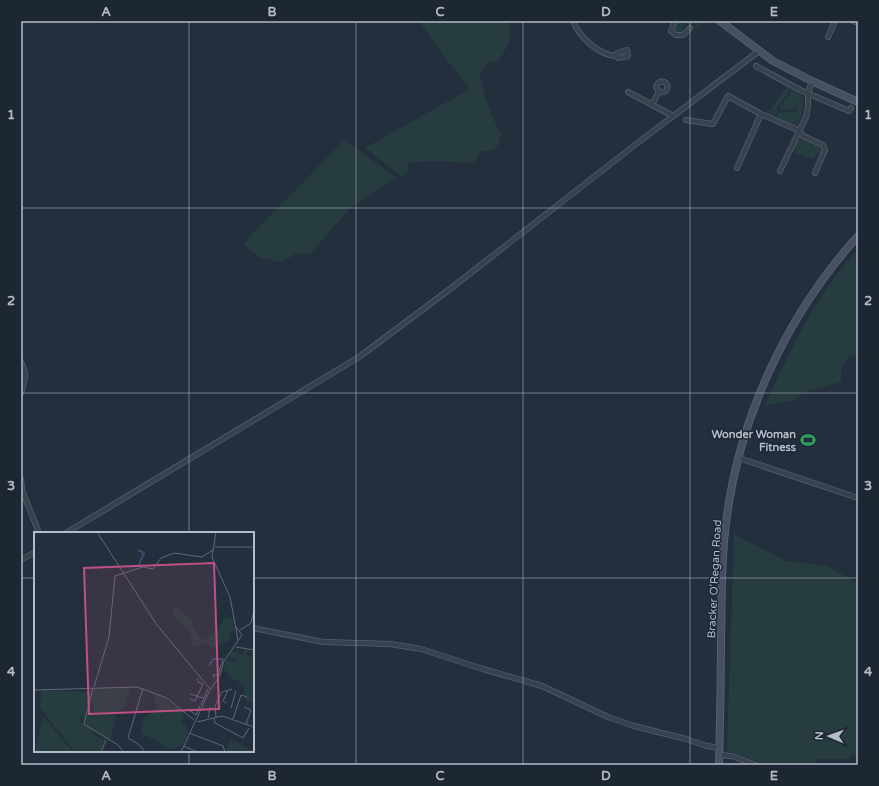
<svg xmlns="http://www.w3.org/2000/svg" width="879" height="786" viewBox="0 0 879 786" font-family="'Varela Round',sans-serif">
<style>
.green{fill:#263c3f}
.lines{fill:none;stroke-linecap:round;stroke-linejoin:round}
.street-casing{stroke:#565f6c;stroke-width:6}
.secondary-casing{stroke:#565f6c;stroke-width:8}
.street{stroke:#38414e;stroke-width:4.5}
.secondary{stroke:#465061;stroke-width:6}
.grid{fill:none;stroke:#b4bcc9;stroke-width:1;stroke-opacity:0.55}
.labels{text-anchor:middle;stroke-width:3;stroke-linejoin:round;paint-order:stroke}
.poi-label{font-size:11px;font-weight:bold;fill:#b4bcc9;stroke:#1d2633;text-anchor:end}
.street-label{font-size:11px;fill:#b4bcc9;stroke:#1d2633}
.inset-river{fill:none;stroke:#394c67;stroke-width:2}
.inset-road{fill:none;stroke:#5e6776;stroke-width:1}
.view{fill:#bd5182;fill-opacity:0.15;stroke:#bd5182;stroke-width:2}
.inset-edge{fill:none;stroke:#b4bcc9;stroke-width:2}
.neatline{fill:none;stroke:#b4bcc9;stroke-width:1.5}
.grid-label{font-size:13px;text-anchor:middle;font-weight:bold;fill:#b4bcc9}
</style>
<rect width="100%" height="100%" fill="#242f3e"/>
<path class="green" d="M419,21h88c7,16 0,26 -8,40l-12,2 -7,11c3,22 12,41 21,61 -4,14 -4,16 -19,16l-9,12 -43,-2 -21,2 -2,9 -6,4 -36,-28 105,-59 -24,-30z
M676,21h30l-10,8 -2,-1 2,-3 -2,-2 -4,2 -4,-2 -3,3 1,5 -6,2 -5,-3z
M787,87l4,2 -15,20 2,2 -4,5 -8,-4 1,-2h3z
M792,90l9,5 2,3 -9,10h-2l-1,2 -11,-1 -1,-1z
M803,99c1,9 -1,20 -7,27l-20,-9 4,-6 16,1v-4z
M801,138l19,9 1,2 -1,4h-4l-2,6 -19,-6 1,-2 -4,-1 6,-11z
M344,140l52,37 -45,30 -40,46 -16,1 -11,7h-9l-16,-4 -16,-13z
M858,249v108l-1,-1 -7,1 -9,10v15l-35,9 -14,10 -27,4c26,-55 51,-111 93,-156z
M734,534l52,27 42,5 28,17 2,3v172l-5,-3 -5,4h-31l-3,6h-47l-40,-14z"/>
<g class="lines">
<g class="street-casing">
<path id="street" d="M573,21c6,16 26,34 43,35
M675,21l-4,10 5,4h7l7,-7
M853,21l5,2
M828,37l7,-16
M627,50l1,6 -10,2 -2,-2 1,-3z
M756,66l44,24 49,21 2,-3
M656.5 87a5.5 5.5 0 1 1 11 0a5.5 5.5 0 1 1-11 0Z
M628,92l45,24
M652,105l7,-14
M686,120l27,4 15,-28 33,18 39,17 3,5 20,9 2,5 -10,23
M737,168l24,-54
M780,171l26,-54 2,-10v-14l4,-12
M21,362c6,11 4,19 0,31
M739,458l119,40
M21,479l1,11 17,43
M66,533l293,-176 91,-68 181,-141 128,-97
M21,560l14,-8
M253,628l70,14 67,2 31,5 62,20 59,17 66,31 26,9 52,13 21,7 12,2
M719,755l13,1 24,9"/>
</g>
<g class="secondary-casing">
<path id="secondary" d="M720,21l53,40 39,20 46,21
M719,765c1,-42 2,-85 2,-127 1,-35 0,-71 4,-106 11,-109 60,-215 133,-296"/>
</g>
<use href="#street" class="street"/>
<use href="#secondary" class="secondary"/>
</g>
<path class="grid" d="M189,21v512M356,21v744M523,21v744M690,21v744M21,208h837M21,393h837M21,578h14M253,578h605M189,751v14"/>
<defs>
<g id="stadium-bare" transform="scale(1.2)"><path d="M0-5a6.5 5 0 1 0 0 10a6.5 5 0 1 0 0-10ZM-3.5-1.8h7v3.6h-7Z" fill="#2e9e5b" stroke="#1d2633" stroke-width="2.5" paint-order="stroke"/></g>
</defs>
<g fill-rule="evenodd">
<use href="#stadium-bare" x="808" y="440"/>
</g>
<g class="labels">
<g class="poi-label">
<text x="796" y="438">Wonder Woman<tspan x="796" dy="13">Fitness</tspan></text>
</g>
<g class="street-label">
<text transform="translate(714 579) rotate(-87)" y="4">Bracker O'Regan Road</text>
</g>
</g>
<g transform="translate(34 532)">
<rect width="220" height="220" fill="#242f3e"/>
<path d="M141,73l18,16 -5,8 4,-4 10,16 14,-10 10,-14 7,1 1,12 -4,3v7l-18,8 -7,-5 -12,4 -3,-15 -16,-16 -1,-6zM200,117l8,6 3,-6 3,1 -1,5 4,1 1,-5h2v53l-8,-3 -3,-15 -5,-3 3,-1 -13,-5v-5l-5,-2 3,-10 9,3 1,-2 -8,-5 4,-5 4,1zM60,156h36l-5,16 -8,10 -7,27 -25,-17 2,-12h5l2,-3 -1,-6 -3,-1zM7,158l51,2 -6,7 3,1 -4,18 -5,-1 -2,3 15,9 -6,21 5,-16 13,6 -5,12h-25l-13,-16 1,-2 -5,-3 -18,-23zM118,160l12,6 20,15 -3,11 4,1 3,7 -6,14 -8,2 3,4 -36,-19 3,-15 16,-11 -4,-2zM9,184l30,36h-38zM196,207l5,2 18,11h-27z" fill="#263c3f"/>
<path class="inset-river" d="M104,18l6,3 -6,14"/>
<path class="inset-road" d="M63,0l60,93 53,64M182,0l-4,25 18,40 8,43M181,15h39M206,98l11,-7 3,-13M202,115l18,3M175,134l4,-7h10l-5,16h-5l1,3M60,155l15,-50 6,-61 28,-9 10,2 8,-11 13,-5 28,4 11,-7M59,156l-9,36 34,21 6,7M109,156l-15,50 10,6 7,8M0,158l103,-3 30,11 27,22M156,162l13,4M156,167l5,2 8,-17 -5,-2v-4M192,171l-3,-2 5,-11M167,173l7,-16M210,175l7,3 -5,14M197,176l5,-17M154,177l8,6 4,-9M182,185l-1,-11 7,-14 10,-3M174,186l2,-10 5,1M180,186l1,5 28,15 6,-10M199,187l8,-24 6,2M163,190l25,-6 32,11M155,201l34,13 2,6M149,214l15,6M67,220l5,-12M147,220l28,-60 11,-17 4,-14 18,-26 -6,-8"/>
<path class="view" d="M180,31l5,146 -130,5 -5,-146z"/>
<rect width="220" height="220" class="inset-edge"/>
</g>
<rect width="879" height="786" fill="none" stroke="#1d2633" stroke-width="44"/>
<g transform="translate(829 736) rotate(272)" stroke="#1d2633" stroke-width="3" paint-order="stroke">
<path d="M0-3L7 15L0 10L-7 15Z" fill="#b4bcc9"/>
<text y="-6" font-size="11" font-weight="bold" text-anchor="middle" fill="#b4bcc9">N</text>
</g>
<rect x="22" y="22" width="835" height="742" class="neatline"/>
<g class="grid-label">
<text x="106" y="16">A</text>
<text x="272" y="16">B</text>
<text x="440" y="16">C</text>
<text x="606" y="16">D</text>
<text x="774" y="16">E</text>
<text x="11" y="119">1</text>
<text x="868" y="119">1</text>
<text x="11" y="305">2</text>
<text x="868" y="305">2</text>
<text x="11" y="490">3</text>
<text x="868" y="490">3</text>
<text x="11" y="676">4</text>
<text x="868" y="676">4</text>
<text x="106" y="780">A</text>
<text x="272" y="780">B</text>
<text x="440" y="780">C</text>
<text x="606" y="780">D</text>
<text x="774" y="780">E</text>
</g>
</svg>
